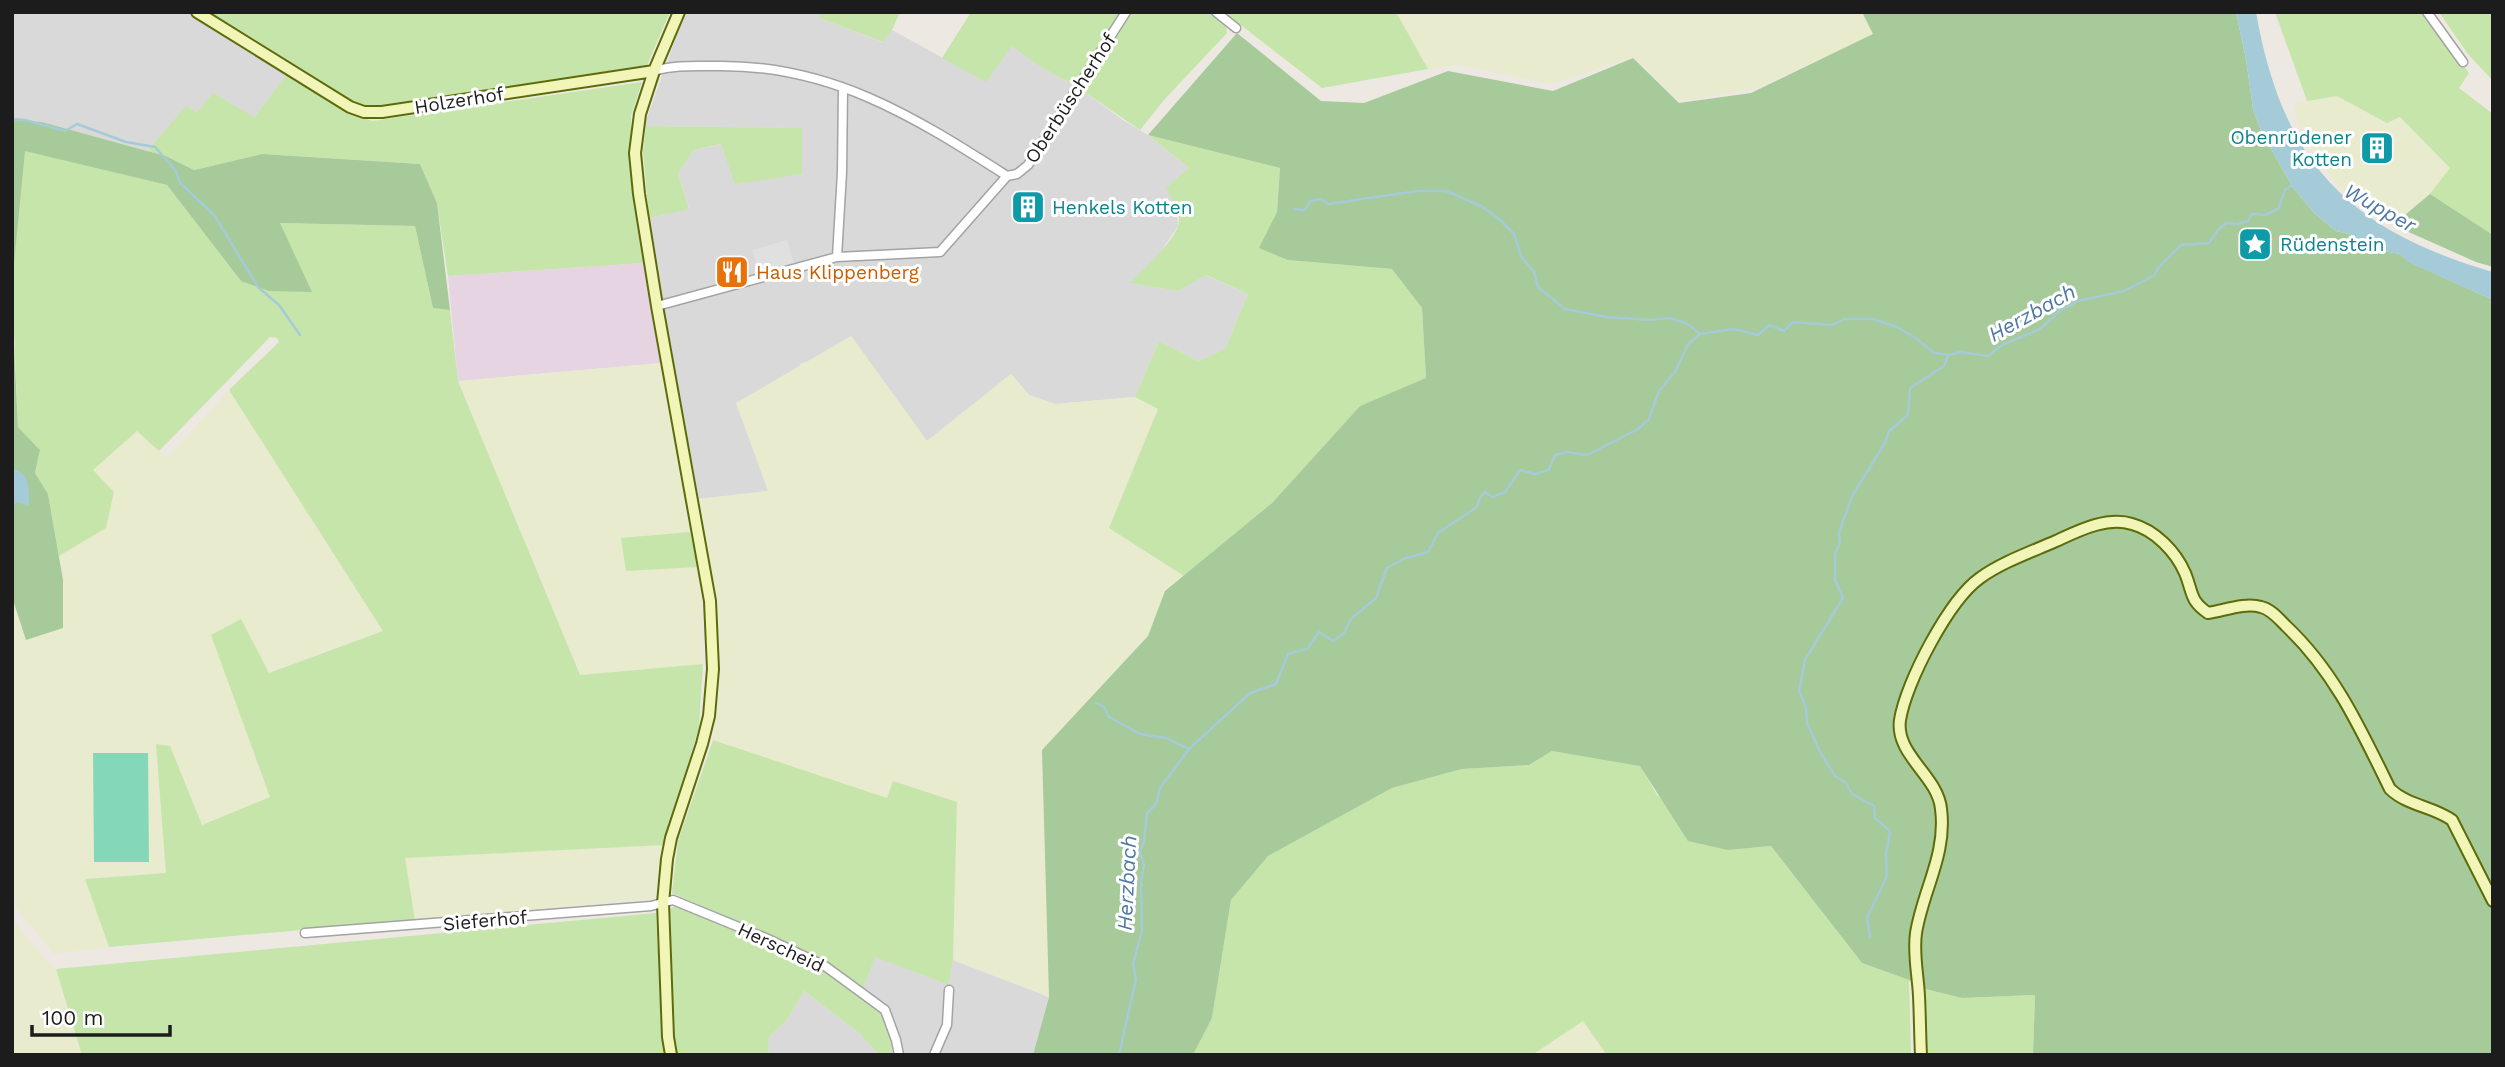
<svg xmlns="http://www.w3.org/2000/svg" width="2505" height="1067" viewBox="0 0 2505 1067" font-family="'Work Sans',sans-serif">
<style>
.residential{fill:#dad9d9}
.industrial{fill:#e6d4e2}
.farmland{fill:#e8ebce}
.grass{fill:#c6e5aa}
.forest{fill:#a6ca99}
.pitch{fill:#84d8b9}
.parking{fill:#e0e0e0}
.water{fill:#a5cbd8}
.lines{fill:none;stroke-linecap:round;stroke-linejoin:round}
.stream{stroke:#a5cbd8;stroke-width:2.5}
.street-casing{stroke:#a3a3a3;stroke-width:11}
.secondary-casing{stroke:#5e6b0b;stroke-width:14}
.street{stroke:#fff;stroke-width:8}
.secondary{stroke:#f1f5b8;stroke-width:10}
.labels{text-anchor:middle;stroke-width:6;stroke-linejoin:round;paint-order:stroke}
.street-label{font-size:19px;fill:#1c1c1c;stroke:#fff}
.culture-label{font-size:19px;fill:#0d838f;stroke:#fff;text-anchor:start}
.food-label{font-size:19px;fill:#c56008;stroke:#fff;text-anchor:start}
.water-label{font-size:21px;font-style:italic;fill:#4f78a5;stroke:#fff}
</style>
<rect width="100%" height="100%" fill="#ede9e2"/>
<path class="residential" d="M12,12h193l88,55 -39,50 -57,-5 -11,-5 -39,44 -105,-29 -30,-2z
M685,12h136l-2,6 63,24 10,-12 93,51 27,-36 30,23 34,18 47,34 25,15 41,33 -13,37 2,21 -21,31 -26,26 47,8 27,-16 43,19 -23,55 -27,12 -39,-20 -24,56 -80,7 -26,-9 -18,-21 -84,67 -76,-105 -37,23 -14,5 -32,127 -69,8 -27,-140 -23,-141 40,-10 -11,-35 16,-23 107,-22 -157,-2z
M875,956l74,29 4,-25 96,37 -16,58h-141l-6,-50 -23,-16z
M804,991l55,42 20,22h-111l1,-18 18,-17z"/>
<path class="industrial" d="M645,263l17,100 -204,18 -10,-105z"/>
<path class="farmland" d="M1396,12h465l13,23 -122,55 -74,11 -43,-44 -85,27 -90,-19 -32,4z
M2337,96l23,10 40,11 51,51 -21,26 -37,31 -56,-39 -39,-62 -4,-21z
M851,336l76,105 84,-67 18,21 26,9 80,-7 24,12 -50,118 75,49 -19,15 -17,45 -106,114 7,247 -96,-37 3,-158 -63,-21 -6,18 -174,-59 8,-65 -3,-70 -19,-106 69,-8 -32,-88z
M662,363l28,169 -68,7 4,32 72,-4 5,48v49l-123,11 -122,-294z
M229,390l155,241 -116,42 -27,-54 29,178 -68,28 -32,-78 -4,126 -81,6 24,68 -56,7 -41,-52v-305l14,43 37,-60 -4,-24 47,-28 8,-36 -22,-21 45,-40 30,27z
M664,845l-9,54 -240,21 -10,-62z
M12,918l33,42 11,9 26,86h-70z
M1583,1020l24,35h-75z"/>
<path class="grass" d="M205,12h465l-23,53 -270,43 -23,-4z
M821,12h79l-8,18 -9,12 -64,-24z
M971,12h151l-46,74 -34,-18 -30,-22 -26,36 -44,-24z
M1128,12c15,0 74,-3 83,0 9,4 16,13 16,21l-63,67 -24,30 -60,-41z
M1224,12h172l32,57 -106,19z
M2275,12h148l46,61 -10,15 34,26v121l-63,-41 20,-26 -50,-51 -13,6 -50,-27 -30,5z
M2439,12h54v69l-26,-28z
M287,74l66,41 20,6 269,-39 -11,34v34l14,113 -197,13 -11,-73 -17,-39 -158,-10 -68,16 -28,-14 -19,-5 39,-45 11,6 16,-19 41,24z
M646,126l156,2v46l-67,10 -14,-40 -27,6 -16,23 11,36 -40,9 -6,-67z
M1148,135l132,33 -3,44 11,48 104,9 30,39 4,71 -66,27 -88,97 -88,73 -75,-48 49,-119 -23,-12 24,-56 39,20 27,-12 23,-55 -42,-19 -28,16 -48,-8c12,-12 44,-42 48,-57 4,-13 -5,-27 -12,-38l23,-20z
M24,150l143,35 74,96 38,-58 136,3 18,82 17,2 8,71 122,294 123,-11 -4,63 -35,118 -259,13 10,62 -306,27 -24,-68 81,-6 -10,-129 14,2 32,79 68,-28 -59,-162 30,-16 28,54 114,-42 -154,-241 50,-48 -2,-4 -7,-1 -111,114 -22,-20 -44,39 21,22 -8,36 -47,28 -11,-62 -13,-21 5,-23 -22,-23 -6,-143z
M690,532l8,35 -72,4 -5,-33z
M713,740l174,58 6,-17 64,21 -4,158 -4,25 -74,-28 -12,32 -38,-29 -153,-67 6,-52z
M1552,751l88,14 17,30 71,55 43,-4 91,117 47,17 2,75h-304l-24,-34 -51,34h-339l19,-37 19,-118 37,-44 124,-68 70,-19 67,-4z
M677,905l143,63 59,44 10,14 3,29h-13l-20,-22 -55,-42 -17,29 -18,17 -1,18h-91l-3,-20 -4,-126z
M656,913l7,142h-581l-26,-86z
M1925,989l37,9 73,-3 -2,60h-106z"/>
<path class="forest" d="M1862,12h374l10,47 7,50 8,22 31,55 22,27 22,18 13,3 30,19 4,-2 17,3 9,8 84,38v755h-460l2,-60 -73,3 -37,-9 -16,-9 -47,-17 -91,-117 -43,4 -40,-9 -48,-75 -88,-15 -23,14 -67,4 -70,19 -124,68 -37,44 -19,118 -19,37h-160l16,-58 -7,-247 106,-114 17,-45 107,-88 88,-97 66,-28 -4,-70 -30,-39 -104,-9 -29,-12 18,-36 3,-44 -132,-33 89,-102 84,68 43,2 84,-32 105,20 80,-33 46,45 72,-10 122,-59z
M12,120l30,2 105,29 19,5 28,14 68,-16 158,10 17,39 13,107 -17,-2 -18,-82 -135,-3 32,69 -43,-1 -28,-10 -74,-96 -142,-34 -13,133z
M2430,194l63,41v32l-17,-5 -83,-37z
M12,303l6,124 22,23 -5,23 13,21 15,86v48l-37,12 -14,-43z"/>
<path class="pitch" d="M93,753h55l1,109h-55z"/>
<path class="parking" d="M787,240l7,24 -35,10 -7,-24z"/>
<path class="water" d="M2236,12h20c26,149 91,218 237,260v28l-85,-38 -8,-8 -17,-3 -3,3 -31,-20 -13,-3 -22,-18 -22,-27 -31,-55 -8,-22 -7,-50z
M12,468c19,6 17,21 17,38l-12,-4 -5,4z"/>
<g class="lines">
<path class="stream" d="M12,119l13,1 40,11 12,-7 49,18 29,5 21,24 4,12 34,32 44,72 21,18 21,30
M1294,209l11,1 5,-9 11,-2 7,5 90,-13h28l35,15 18,13 15,15 7,22 13,16 4,15 27,22 42,8 43,3 19,-2 19,6 12,10
M1096,703l8,4 5,10 31,17 26,4 23,11
M1870,937l-3,-19 20,-42 -1,-21 4,-24 -15,-13 -1,-12 -22,-12 -6,-11 -11,-7 -15,-24 -13,-29 -1,-15 -7,-17 6,-31 38,-62 -8,-18v-26l5,-11 -1,-10 13,-37 33,-53 4,-12 19,-16 2,-27 34,-22 4,-10
M1119,1055l17,-76 -3,-15 9,-33 -1,-50 3,-16 -4,-13 4,-11 3,-28 9,-9 4,-16 29,-39 61,-56 26,-9 12,-30 19,-5 12,-17 14,9 11,-8 7,-14 25,-21 11,-30 16,-9 25,-7 10,-19 39,-26 3,-10 5,-5 7,5 13,-5 15,-22 15,4 14,-4 6,-15 12,-3 20,3 51,-26 11,-10 10,-28 16,-19 13,-28 12,-10 33,-5 25,6 11,-10 15,6 9,-9 39,3 12,-6h29l24,8 20,12 17,14 15,2 11,-3 28,4 14,-11 38,-16 21,-19 17,-9 46,-10 31,-16 3,-7 23,-23 28,-2 9,-13 8,-7 11,1 11,-3 4,-7 13,1 13,-6 7,-19 7,-5"/>
<g class="street-casing">
<path id="street" d="M1216,12l20,16
M2427,12l36,50
M654,71c19,-6 39,-5 58,-5 117,-3 201,50 295,110
M837,257l5,-85 1,-84
M657,306l180,-49 103,-5 67,-76 10,-2 11,-9 98,-153
M305,933l346,-27 22,-6 95,39 57,27 60,44 11,30 3,15
M934,1055l13,-30 2,-35"/>
</g>
<g class="secondary-casing">
<path id="secondary" d="M197,12l153,95 14,5h18l272,-41
M671,1055l-3,-18 -5,-134 4,-44 4,-21 31,-94 7,-28 4,-47 -3,-68 -53,-295 -18,-112 -4,-41 5,-39 14,-43 25,-59
M1921,1055c-1,-20 -1,-39 -2,-59 -1,-21 -6,-42 -3,-63 7,-43 31,-79 25,-124 -3,-33 -46,-54 -41,-89 6,-38 49,-120 80,-142 22,-16 51,-26 76,-37 22,-10 51,-25 76,-17 23,6 44,28 53,49 8,19 4,27 23,40 15,-2 37,-11 53,-6 10,2 18,12 25,19 49,46 75,104 104,163 18,17 42,17 62,31l41,81"/>
</g>
<use href="#street" class="street"/>
<use href="#secondary" class="secondary"/>
</g>
<defs>
<g id="building-square" transform="scale(1.75)"><rect x="-9" y="-9" width="18" height="18" rx="4" fill="#0f9aa8" stroke="#fff"/><path d="M-4-6H4V6H1V3H-1V6H-4ZM-2.5-4.3h1.7v1.8h-1.7ZM.8-4.3h1.7v1.8H.8ZM-2.5-1h1.7V.8h-1.7ZM.8-1h1.7V.8H.8Z" fill="#fff"/></g>
<g id="sight-square" transform="scale(1.75)"><rect x="-9" y="-9" width="18" height="18" rx="4" fill="#0f9aa8" stroke="#fff"/><path d="M0-6L1.8-2.2L6-1.7L2.9 1.2L3.7 5.4L0 3.3L-3.7 5.4L-2.9 1.2L-6-1.7L-1.8-2.2Z" fill="#fff"/></g>
<g id="restaurant-square" transform="scale(1.75)"><rect x="-9" y="-9" width="18" height="18" rx="4" fill="#e8710a" stroke="#fff"/><path d="M-5-6h1v4h1v-4h1v4h1v-4h1v5L-1.5 .5V6h-2V.5L-5-1ZM5-6V6H3V1.5H1.5Q1.5-4 5-6Z" fill="#fff"/></g>
</defs>
<g fill-rule="evenodd">
<use href="#building-square" x="2377" y="148"/>
<use href="#building-square" x="1028" y="207"/>
<use href="#sight-square" x="2255" y="244"/>
<use href="#restaurant-square" x="732" y="272"/>
</g>
<g class="labels">
<g class="street-label">
<text transform="translate(1070 98) rotate(-57)" y="7">Oberbüscherhof</text>
<text transform="translate(459 100) rotate(-9)" y="7">Holzerhof</text>
<text transform="translate(485 920) rotate(-5)" y="7">Sieferhof</text>
<text transform="translate(781 947) rotate(25)" y="7">Herscheid</text>
</g>
<g class="culture-label">
<text x="2352" y="144" text-anchor="end">Obenrüdener<tspan x="2352" dy="22">Kotten</tspan></text>
<text x="1052" y="214">Henkels Kotten</text>
<text x="2280" y="251">Rüdenstein</text>
</g>
<g class="food-label">
<text x="756" y="279">Haus Klippenberg</text>
</g>
<g class="water-label">
<text transform="translate(2380 208) rotate(29)" y="7">Wupper</text>
<text transform="translate(2032 313) rotate(-29)" y="7">Herzbach</text>
<text transform="translate(1127 883) rotate(-87)" y="7">Herzbach</text>
</g>
</g>
<rect width="2505" height="1067" fill="none" stroke="#1c1c1c" stroke-width="28"/>
<path d="M32 1025v10h138v-10" fill="none" stroke="#1c1c1c" stroke-width="3.5"/>
<text x="42" y="1025" font-size="21" fill="#1c1c1c" stroke="#ffffff" stroke-width="5" paint-order="stroke">100 m</text>
</svg>
